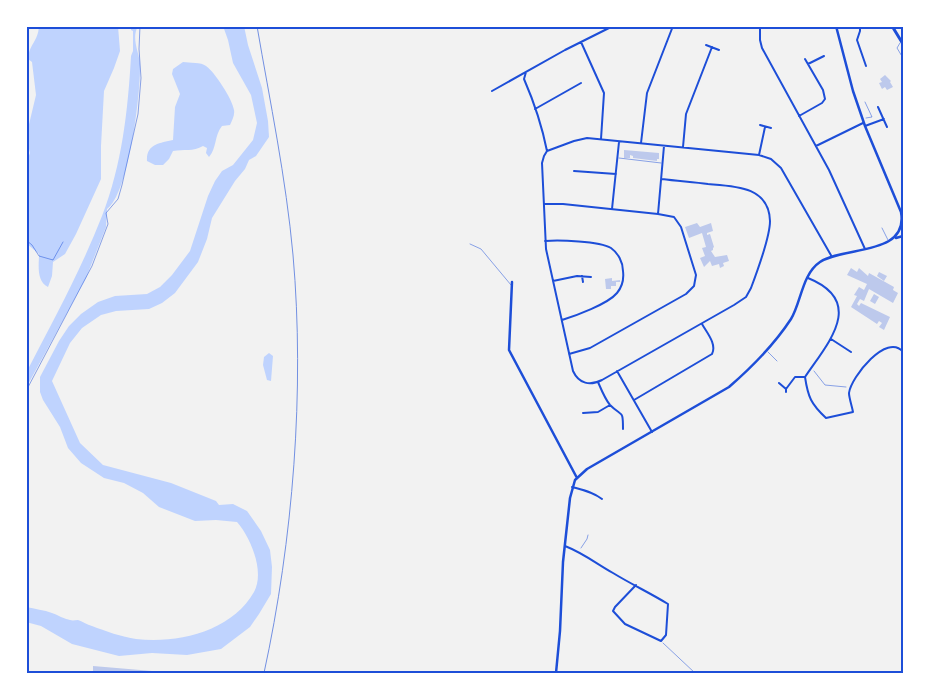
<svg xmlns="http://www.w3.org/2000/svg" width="929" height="699" viewBox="0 0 929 699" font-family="'DM Sans',sans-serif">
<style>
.water{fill:#bfd3fe}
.building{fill:#bdc9ec}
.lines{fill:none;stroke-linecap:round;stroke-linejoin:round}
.path{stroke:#1d4ed8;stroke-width:0.5}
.service{stroke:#1d4ed8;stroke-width:0.5}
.minor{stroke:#1d4ed8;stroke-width:2}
.tertiary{stroke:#1d4ed8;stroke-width:2.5}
.primary{stroke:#1d4ed8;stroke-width:3}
.rail{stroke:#7290e2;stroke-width:1}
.neatline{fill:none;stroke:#1d4ed8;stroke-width:2}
</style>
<rect width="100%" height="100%" fill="#f2f2f2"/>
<path class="water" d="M39,26h79l2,25 -6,17 -10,23 -3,55v33l-25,55 -11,20 -12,8 -1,14 -4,11c-12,-6 -9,-22 -9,-33l-13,-11v-80l4,-10 -4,-16 10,-42 -4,-33 -4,-3c1,-15 10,-17 11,-33z
M131,26h7c-7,13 1,25 2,38 1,27 -11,130 -33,145l-1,18 -20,51 -60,110v-15c27,-52 55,-103 76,-157 20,-51 26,-106 29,-160l2,-5v-20l-2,-1z
M223,26h21l4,19 14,43 6,33 1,16 -13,19 -7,4 -4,9 -10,12 -23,37 -5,21 -9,23 -23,31 -13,10 -13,6 -33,2 -15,4 -19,13 -12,15 -18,38 28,62 23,22 68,18 45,18 3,4 14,-1 14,7 14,20 9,19 2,17 -1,27 -12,20 -9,13 -29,22 -34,6 -35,-2 -33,3 -47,-12 -31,-18 -15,-4v-15c9,2 18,3 26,6 6,2 12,6 18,7 3,1 5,0 8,0 4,1 9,5 14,6 13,5 30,11 44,13 42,5 96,-8 118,-47 11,-20 -3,-54 -17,-70l-21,-2 -21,1 -36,-14 -16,-14 -19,-10 -20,-5 -23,-15 -13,-15 -8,-21 -17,-27 -3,-8v-15l19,-36 10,-15 12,-12 17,-12 17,-6 32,-2 13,-7 12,-12 18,-24 18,-55 7,-15 7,-10 11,-6 20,-25 4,-17 -6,-28 -18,-32 -5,-23z
M183,62c7,1 18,0 23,4 8,5 27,34 28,44 1,5 -2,11 -4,15l-8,1c-8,10 -5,22 -13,31l-3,-4 1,-5 -4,-2c-10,6 -19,3 -30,5l-4,8 -6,6h-8l-8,-4c-1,-17 13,-18 26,-21l2,-33 5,-13 -8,-20 1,-5z
M269,353l4,3 -2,25 -4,-1 -4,-15 1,-8z"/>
<path class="building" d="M885,75l6,6 -1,1 3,5 -6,3 -2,-3 -3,2 -3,-6 3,-1 -2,-3z
M624,150l35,3v6h-2v2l-24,-3v-2l-3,-1v3h-6z
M697,223l3,4 11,-4 2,8 -6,2v2l3,-1 4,13 -1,1v2l-2,1 4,6 12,-2 2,6 -6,2 1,3 -4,2 -1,-4 -7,2 -2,-5 -6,6 -4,-9 5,-2 -3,-8 4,-1 -4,-14 -13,5 -4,-11z
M851,268l6,4 2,-4 9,8 1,-3 25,14 -1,3 5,3 -5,10 -24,-14 -5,12 -4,-2 -3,5 2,2 2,-3 29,14 -6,13 -5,-3 3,-4 -3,-2 -2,3 -26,-17 6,-11 -3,-1 5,-8 5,3 3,-6 -20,-9z
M879,272l8,4 -3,5 -7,-5z
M612,278v3l8,-1v2h-4v4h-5v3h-5l-1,-10z
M874,294l5,3 -4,7 -5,-3z
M93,666l59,5v2h-59z"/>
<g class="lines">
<path class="path" d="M865,102l7,15 -6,1
M26,240l6,5 7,11 14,4 10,-18
M814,371l11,14 21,2
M26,391l66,-125 16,-42 -2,-11 12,-14 4,-14 16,-71 3,-36 -2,-29 1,-23
M581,548l6,-9 1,-4
M663,643l32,30"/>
<path class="service" d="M900,43l-3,5 6,10
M619,158l42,5
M882,228l6,12
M470,244l11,5 30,36
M768,352l9,9"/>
<path class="minor" d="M565,26v2
M760,26v14l2,8 67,122 36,79
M860,26v5l-3,9 9,26
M581,42l23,51 -3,46
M706,45l13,5
M808,64l16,-8
M526,72l-2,7c10,23 18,47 23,72l-3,5 -2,7 4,86 27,122c6,13 17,15 29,9l132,-75 12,-8 5,-9c6,-16 19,-52 19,-67 -1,-35 -36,-35 -62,-37 -15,-2 -31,-3 -46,-5
M492,91l73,-41 48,-24
M878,107l9,20
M535,109l46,-26
M799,116l23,-13 3,-4 -2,-9 -18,-31
M760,125l11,3
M865,126l19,-7
M641,143l6,-50 26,-67
M816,146l47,-23
M683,147l3,-33 26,-67
M547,151l27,-10 13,-3 172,17 12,4 10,9 51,89
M759,155l6,-28
M574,171l42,3
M544,204h19l95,10 16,3 7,10 15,48 -2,11 -8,8 -96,54 -21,6
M612,209l7,-67
M658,214l6,-68
M545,241c14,-1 54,0 66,7 7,5 12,14 12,23 1,8 -1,16 -6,22 -9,11 -42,23 -55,27
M903,256v2
M582,276l1,6
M553,281l24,-5 14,1
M831,339l20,13
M617,371l35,61
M805,377c3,20 6,27 21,41l27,-6c-1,-6 -4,-14 -4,-19 2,-16 38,-61 54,-41
M805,377c22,-33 62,-75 3,-99
M598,382c3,7 7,17 12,23 12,12 13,4 13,24
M779,383l7,6v3
M786,389l9,-12h10
M634,400l78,-46c5,-10 -5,-21 -10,-30
M583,413l15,-1 12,-7
M572,487c11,3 21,5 30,12
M565,546c18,7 32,18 48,27 18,11 37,20 55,31l-2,31 -5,6 -36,-17 -12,-13 2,-4 21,-22"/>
<path class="tertiary" d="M896,238l7,-2
M512,282l-3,68 68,128
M556,673l4,-42 3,-69 7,-64 5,-18 12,-11 142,-82c23,-20 45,-42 62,-68 10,-16 11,-45 29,-57 24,-16 89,-6 81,-50l-36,-86 -12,-35 -17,-65"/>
<path class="primary" d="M892,26l11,18"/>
<path class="rail" d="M257,26c13,76 29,152 36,229 12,135 0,285 -29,418"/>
</g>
<rect width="929" height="699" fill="none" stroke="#ffffff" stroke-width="55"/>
<rect x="28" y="28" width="874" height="644" class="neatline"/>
</svg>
